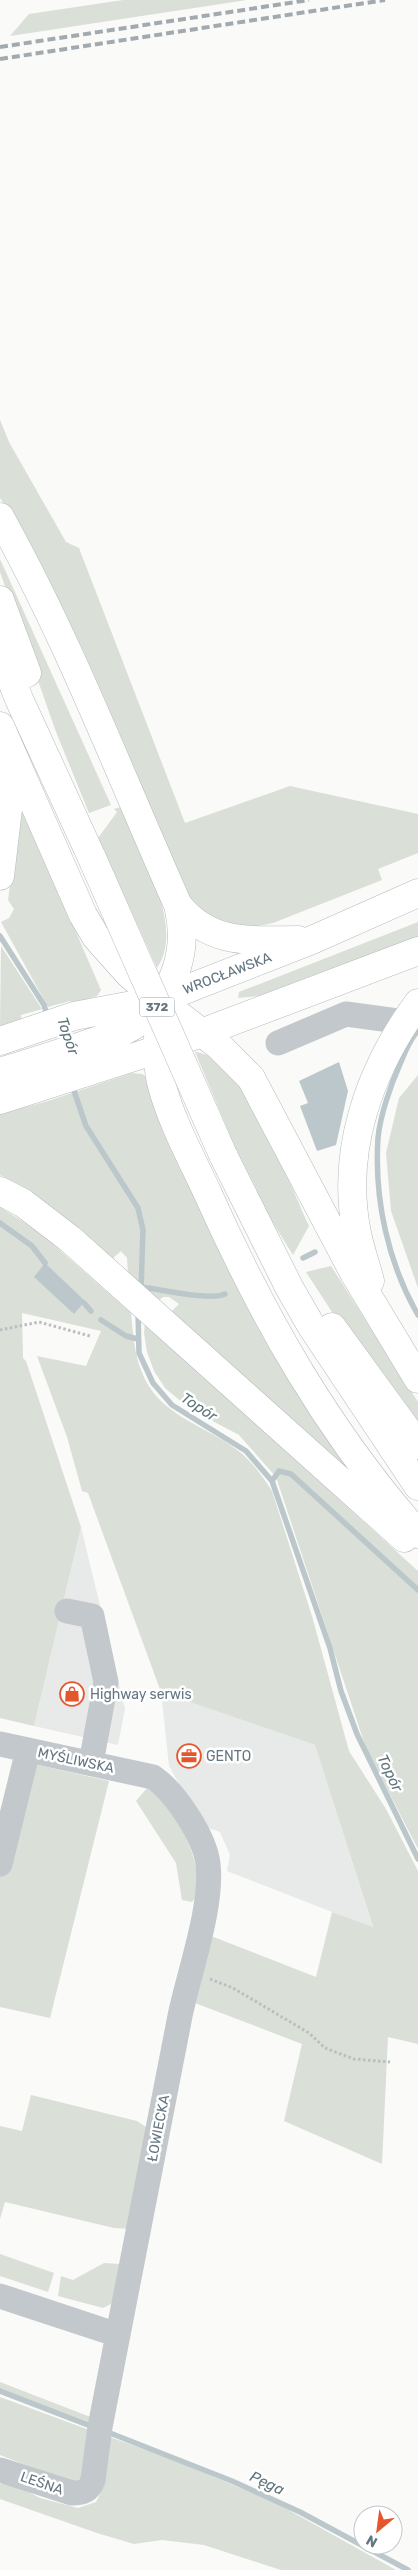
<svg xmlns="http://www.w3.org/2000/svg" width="418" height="2570" viewBox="0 0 418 2570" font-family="Rubik,sans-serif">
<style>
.built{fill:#e8e9e9}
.green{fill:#dadfd7}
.water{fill:#bbc7cb}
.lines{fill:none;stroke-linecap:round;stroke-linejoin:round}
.stream{stroke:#bbc7cb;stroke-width:5.5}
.major-casing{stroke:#b5babe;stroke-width:29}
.path{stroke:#bbbfc2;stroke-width:3;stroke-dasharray:2.5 2.5;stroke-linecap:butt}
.minor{stroke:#c3c8cc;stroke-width:25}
.major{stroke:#fff;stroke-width:28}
.rail{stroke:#a2aab0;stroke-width:4;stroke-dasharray:8 4;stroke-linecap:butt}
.major-bridge-casing{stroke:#b5babe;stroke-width:29;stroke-linecap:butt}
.major-bridge{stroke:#fff;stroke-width:28}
.labels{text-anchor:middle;stroke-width:5;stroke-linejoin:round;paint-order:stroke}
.shield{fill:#fff;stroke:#939fa8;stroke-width:1}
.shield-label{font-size:12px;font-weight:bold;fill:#657683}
.street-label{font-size:14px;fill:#657683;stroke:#fff}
.poi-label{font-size:14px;fill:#657683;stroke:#fff;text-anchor:start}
.water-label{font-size:15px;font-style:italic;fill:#60757c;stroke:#fff}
</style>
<rect width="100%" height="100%" fill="#fafaf8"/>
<path class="built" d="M81,1527l44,182 -7,36 -84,-19z
M161,1692l154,53 58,183 -146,-57 3,-16 -10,-23 -17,-6 -34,-60z"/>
<path class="green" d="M123,0h124l-237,36 19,-22z
M0,420l9,22 57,100 13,6 106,275 105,-37 128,28v39l-40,16 4,11 -109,43 -26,5 -51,-15 -169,-370 -27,-45z
M0,559l111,246 -22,8 -33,-81 -56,-160z
M21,805l80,185 -4,6 -25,8 -2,-3 -22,6 -47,-85 8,-4 5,-9 -6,-9z
M121,807c18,41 65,119 36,161l-59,-130 19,-26 -3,-3z
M418,922v17l-140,55 -40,4 1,-6z
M1,946l41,63 -21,6 1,6 -22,8z
M195,1052c48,3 95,134 114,174l-16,29 -40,-64 4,-1 -23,-45z
M132,1073l10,1 5,3 218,410 -195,-174 9,-9 -10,-7h-6l-5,4 -30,-27 -1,-16 -6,-7 -9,8c-35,-33 -69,-61 -112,-84v-61l48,-13z
M418,1075v213l-27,-77 -5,-58 13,-55z
M0,1207l38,24 93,82c2,19 3,39 10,57 16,46 65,55 99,82 13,11 23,25 32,39l40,125 37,135 37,58 32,62v173l-30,-7 -6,127 -98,-43 18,-77 -107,-41 16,-67 105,41 16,-65 41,15 -58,-182 -154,-53 -73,-199 -6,-2 -15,-54 -30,-81 49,10 15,-35 -79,-18 1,45 3,3 55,166 -47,199 -34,-8z
M331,1266l87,136v30l-60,-80 -52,-80z
M145,1323l273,248v278l-52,-101 -90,-271 -37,-42 -49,-26 -25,-21 -11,-17 -7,-19 -3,-19z
M33,1764l76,17 -59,237 -50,-11v-181z
M147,1788c7,5 16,10 21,16 14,18 42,79 24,98l-10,-2 -6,-37 -40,-62z
M31,2095l106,26 9,6 -16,102 -16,-1 -109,-26 -5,17v-93l22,5z
M0,2254l54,19 -6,19 -48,-16z
M104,2263l16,1 -5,38 -12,6 -45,-12 3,-20 12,4z
M0,2382l93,36 -2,6 -91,-35z
M0,2397l92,34 -10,47 -7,3h-9l-66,-26z
M107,2436l62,22 107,45 120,67h-115l-77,-25 -42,-5 -28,4 -37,-11 -97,-34v-15l9,-2 31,16 38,10 18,-6c12,-20 11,-43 11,-66z"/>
<path class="water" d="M339,1062l9,29 -12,54 -19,6 -17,-45 8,-3 -9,-22z
M45,1263l40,38 -11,13 -40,-37z"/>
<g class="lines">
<path class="stream" d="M0,936l44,69 4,13
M418,1031c-9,9 -13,22 -18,33 -9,20 -20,52 -22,74 -4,61 10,125 40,177
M72,1085l14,41 52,82 5,22 -2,60
M0,1223l32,23 13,17
M303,1258l12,-6
M141,1287c18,2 70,14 84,7
M84,1303l7,8
M138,1312l1,41 14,30 19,22 74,46 26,30 58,167 11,43 16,43 61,125
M101,1320l25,16 12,3
M272,1481l7,-10 12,3 127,116
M0,2391l93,36
M110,2433l122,48 68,31 108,58"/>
<g class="major-casing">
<path id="major" d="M0,517c69,124 120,258 178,388 11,44 -2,86 -38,116 -15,12 -35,17 -53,23 -29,10 -58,19 -87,28
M0,600l27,73
M0,651l19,48 73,159
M0,726l83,189 13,22 33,37 30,26 60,46 32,32 103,195 64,106
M0,876l14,-117
M178,905c33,41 73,35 120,35
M159,1007c0,25 -4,54 3,79 10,37 30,73 46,108 56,125 119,236 210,340
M0,1041l74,-25 85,-16 153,-60 106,-47
M0,1100l159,-51 259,-98
M223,1155l67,134 22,38 106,159
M0,1191l23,12 47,36 334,299
M370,1281c-4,-16 -10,-32 -13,-48 -17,-82 13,-164 61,-230
M332,1327l86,118"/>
</g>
<path class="path" d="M0,1330l39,-8 51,14
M210,1979l23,9 76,45 16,15 29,11 36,3"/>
<path class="minor" d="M278,1043l68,-29 59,8
M67,1611l25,5 14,66 -15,81
M0,1744l153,33c22,15 52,60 55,87 5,43 -19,108 -28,152 -26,137 -53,274 -80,411l-7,53c-4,11 -10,13 -21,13l-72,-23
M0,1864l28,-114
M0,2296l118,39"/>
<use href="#major" class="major"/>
<path class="rail" d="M0,47l309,-47
M0,59l385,-59"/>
<g class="major-bridge-casing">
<path id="major-bridge" d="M92,858l131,297"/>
</g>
<use href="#major-bridge" class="major-bridge"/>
</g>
<defs>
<g id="shop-ring" transform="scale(1.25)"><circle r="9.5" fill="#fff" stroke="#e4572e" stroke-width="1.5"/><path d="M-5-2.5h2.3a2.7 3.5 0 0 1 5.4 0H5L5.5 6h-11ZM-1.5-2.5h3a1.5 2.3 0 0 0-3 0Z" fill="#e4572e"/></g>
<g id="office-ring" transform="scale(1.25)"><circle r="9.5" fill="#fff" stroke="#e4572e" stroke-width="1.5"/><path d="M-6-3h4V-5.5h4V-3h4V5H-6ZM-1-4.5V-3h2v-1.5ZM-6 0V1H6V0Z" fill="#e4572e"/></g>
</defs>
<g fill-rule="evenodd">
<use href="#shop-ring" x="72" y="1694"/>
<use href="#office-ring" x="189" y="1756"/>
</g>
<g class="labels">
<rect class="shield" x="139.5" y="997.5" width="35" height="19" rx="4"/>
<g class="shield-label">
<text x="157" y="1011">372</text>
</g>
<g class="street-label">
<text transform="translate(227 973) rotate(-21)" y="5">WROCŁAWSKA</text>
<text transform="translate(76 1760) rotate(12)" y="5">MYŚLIWSKA</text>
<text transform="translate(158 2128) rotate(-79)" y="5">ŁOWIECKA</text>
<text transform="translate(42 2483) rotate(19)" y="5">LEŚNA</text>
</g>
<g class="poi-label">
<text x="90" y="1699">Highway serwis</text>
<text x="206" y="1761">GENTO</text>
</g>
<g class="water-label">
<text transform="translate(68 1036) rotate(71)" y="5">Topór</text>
<text transform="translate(199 1407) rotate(33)" y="5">Topór</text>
<text transform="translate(390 1773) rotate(64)" y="5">Topór</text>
<text transform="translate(267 2483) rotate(25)" y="5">Pęga</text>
</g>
</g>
<g transform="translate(378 2530) rotate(209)"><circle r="24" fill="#ffffff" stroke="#c1c8cd"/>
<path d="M0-4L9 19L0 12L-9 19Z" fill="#e4572e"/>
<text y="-8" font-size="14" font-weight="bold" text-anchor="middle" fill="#657683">N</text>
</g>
</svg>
